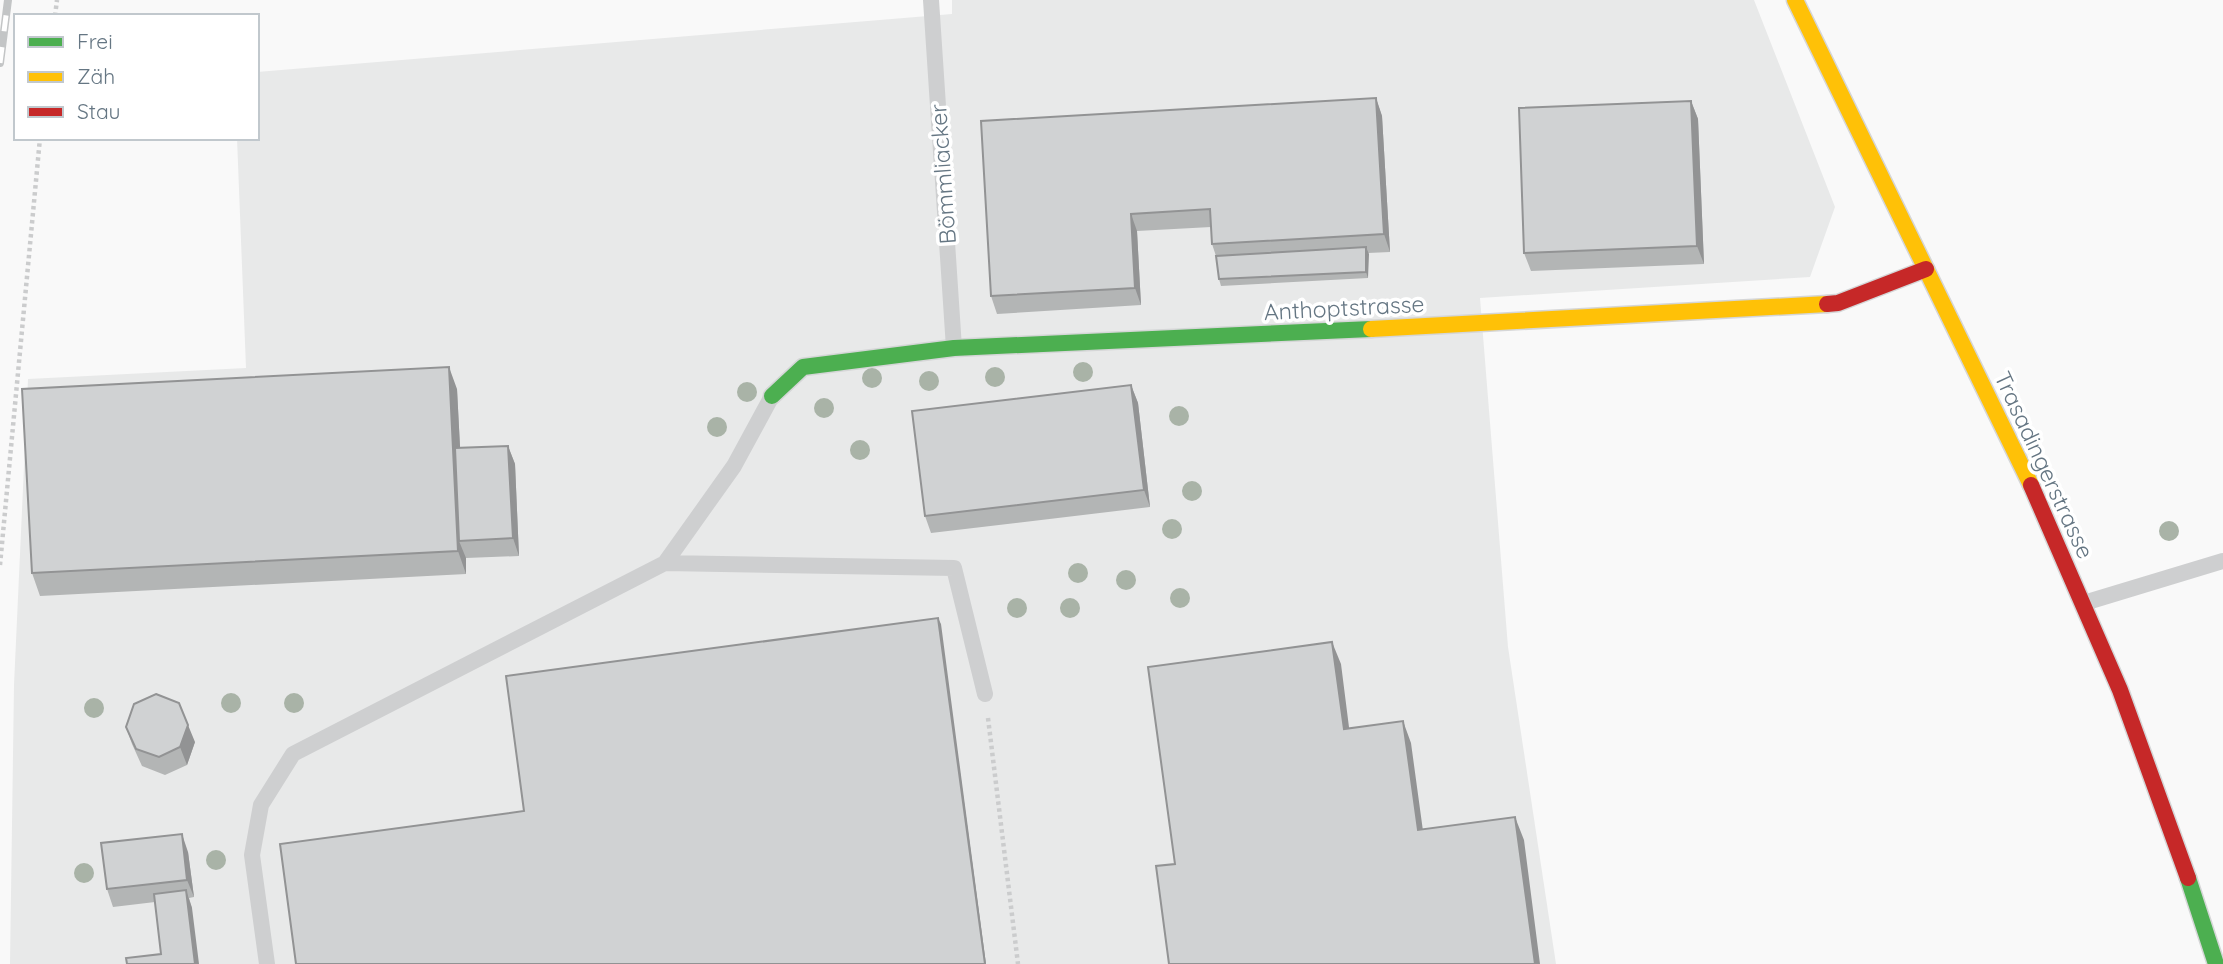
<svg xmlns="http://www.w3.org/2000/svg" width="2223" height="964" viewBox="0 0 2223 964" font-family="Quicksand,sans-serif">
<style>
.built{fill:#e8e9e9}
.lines{fill:none;stroke-linecap:round;stroke-linejoin:round}
.fast-casing{stroke:#d5d6d7;stroke-width:19}
.slow-casing{stroke:#d5d6d7;stroke-width:19}
.jam-casing{stroke:#d5d6d7;stroke-width:19}
.path{stroke:#cbcccd;stroke-width:4.5;stroke-dasharray:3.5 3.5;stroke-linecap:butt}
.lane{stroke:#cecfd0;stroke-width:16}
.fast{stroke:#4caf50;stroke-width:16}
.slow{stroke:#ffc107;stroke-width:16}
.jam{stroke:#c62828;stroke-width:16}
.rail-casing{stroke:#c3c5c6;stroke-width:8}
.rail{stroke:#fff;stroke-width:5;stroke-dasharray:16;stroke-linecap:butt}
.tree{fill:#a9b3a7}
.wall{fill:#b3b5b5}
.shaded-wall{fill:#929394}
.building{fill:#d0d2d3;stroke:#929394;stroke-width:2}
.labels{text-anchor:middle;stroke-width:7;stroke-linejoin:round;paint-order:stroke}
.street-label{font-size:23px;fill:#657683;stroke:#fff}
</style>
<rect width="100%" height="100%" fill="#f9f9f9"/>
<path class="built" d="M952,0h802l81,207 -25,70 -330,21 28,349 48,317h-1546l4,-279 14,-306 218,-11 -9,-230h20v-66l695,-58z"/>
<g class="lines">
<g class="fast-casing">
<path id="fast" d="M772,396l31,-29 151,-19 417,-19
M2188,878l28,86"/>
</g>
<g class="slow-casing">
<path id="slow" d="M1795,0l236,485
M1371,329l456,-25"/>
</g>
<g class="jam-casing">
<path id="jam" d="M1827,304l11,-1 88,-34
M2031,485l89,205 68,188"/>
</g>
<path class="path" d="M55,16l2,-16
M0,565l40,-427
M988,718l30,246"/>
<path class="lane" d="M931,0l23,348
M665,563l289,5 31,126
M2084,603l139,-42
M267,964l-15,-109 9,-50 32,-51 372,-191 69,-97 38,-70"/>
<use href="#fast" class="fast"/>
<use href="#slow" class="slow"/>
<use href="#jam" class="jam"/>
<g class="rail-casing">
<path id="rail" d="M0,63l8,-63"/>
</g>
<use href="#rail" class="rail"/>
</g>
<g class="tree">
<circle cx="1083" cy="372" r="10"/>
<circle cx="995" cy="377" r="10"/>
<circle cx="872" cy="378" r="10"/>
<circle cx="929" cy="381" r="10"/>
<circle cx="747" cy="392" r="10"/>
<circle cx="824" cy="408" r="10"/>
<circle cx="1179" cy="416" r="10"/>
<circle cx="717" cy="427" r="10"/>
<circle cx="860" cy="450" r="10"/>
<circle cx="1192" cy="491" r="10"/>
<circle cx="1172" cy="529" r="10"/>
<circle cx="2169" cy="531" r="10"/>
<circle cx="1078" cy="573" r="10"/>
<circle cx="1126" cy="580" r="10"/>
<circle cx="1180" cy="598" r="10"/>
<circle cx="1017" cy="608" r="10"/>
<circle cx="1070" cy="608" r="10"/>
<circle cx="231" cy="703" r="10"/>
<circle cx="294" cy="703" r="10"/>
<circle cx="94" cy="708" r="10"/>
<circle cx="216" cy="860" r="10"/>
<circle cx="84" cy="873" r="10"/>
</g>
<path class="wall" d="M1376,98l6,18 8,136 -22,1v25l-147,8 -2,-7 -3,-23 -4,-12 -1,-17 -74,4 4,74 -144,9 -6,-18 -10,-175z
M1691,101l7,18 6,145 -173,7 -7,-18z
M1131,385l7,18 12,104 -219,26 -6,-17z
M457,389l3,59 48,-2 7,18 4,92 -53,2v16l-426,22 -8,-23z
M126,727l69,15 -8,23 -22,10 -23,-9 -10,-22z
M188,852l6,45 -5,1 3,10 -31,46 -6,-52 -42,5 -6,-18z"/>
<path class="shaded-wall" d="M1376,98l6,18 8,136 -6,-18z
M1691,101l7,18 6,145 -7,-18z
M1131,214l6,17 4,74 -6,-17z
M1366,247l3,7 -1,24 -2,-6z
M449,367l8,22 8,152h-6l7,17v16l-8,-23z
M1131,385l7,18 12,104 -6,-17z
M508,446l7,18 4,92 -6,-18z
M938,618l3,6 45,340h-1z
M1332,642l9,22 11,87 -8,-22z
M1403,721l8,22 15,110 -8,-23z
M188,725l7,17 -8,23 -7,-18z
M1515,817l9,23 16,124h-5z
M182,834l6,18 6,45 -7,-17z
M186,890l6,18 7,56h-4z"/>
<path class="building" d="M1376,98l8,136 -172,10 -2,-35 -79,5 4,74 -144,8 -10,-175z
M1691,101l6,145 -173,7 -5,-145z
M1366,247v25l-147,7 -3,-23z
M449,367l9,184 -426,22 -10,-184z
M1131,385l13,105 -219,26 -13,-105z
M508,446l5,92 -54,3 -4,-93z
M938,618l47,346h-689l-16,-120 244,-33 -18,-135z
M1332,642l12,87 59,-8 15,109 97,-13 20,147h-366l-13,-98 19,-2 -27,-197z
M156,694l23,9 9,22 -8,22 -21,10 -23,-8 -10,-22 8,-23z
M182,834l5,46 -80,9 -6,-46z
M186,890l9,74h-68l-1,-6 35,-4 -7,-60z"/>
<g class="labels">
<g class="street-label">
<text transform="translate(943 174) rotate(-94)" y="8">Bömmliacker</text>
<text transform="translate(1344 308) rotate(-3)" y="8">Anthoptstrasse</text>
<text transform="translate(2044 465) rotate(65)" y="8">Trasadingerstrasse</text>
</g>
</g>
<rect x="14" y="14" width="245" height="126" fill="#ffffff" stroke="#c1c8cd" stroke-width="2"/>
<rect x="28" y="37" width="35" height="10" fill="#4caf50" stroke="#c1c8cd" stroke-width="2"/>
<text x="77" y="49" font-size="21" fill="#657683">Frei</text>
<rect x="28" y="72" width="35" height="10" fill="#ffc107" stroke="#c1c8cd" stroke-width="2"/>
<text x="77" y="84" font-size="21" fill="#657683">Zäh</text>
<rect x="28" y="107" width="35" height="10" fill="#c62828" stroke="#c1c8cd" stroke-width="2"/>
<text x="77" y="119" font-size="21" fill="#657683">Stau</text>
</svg>
